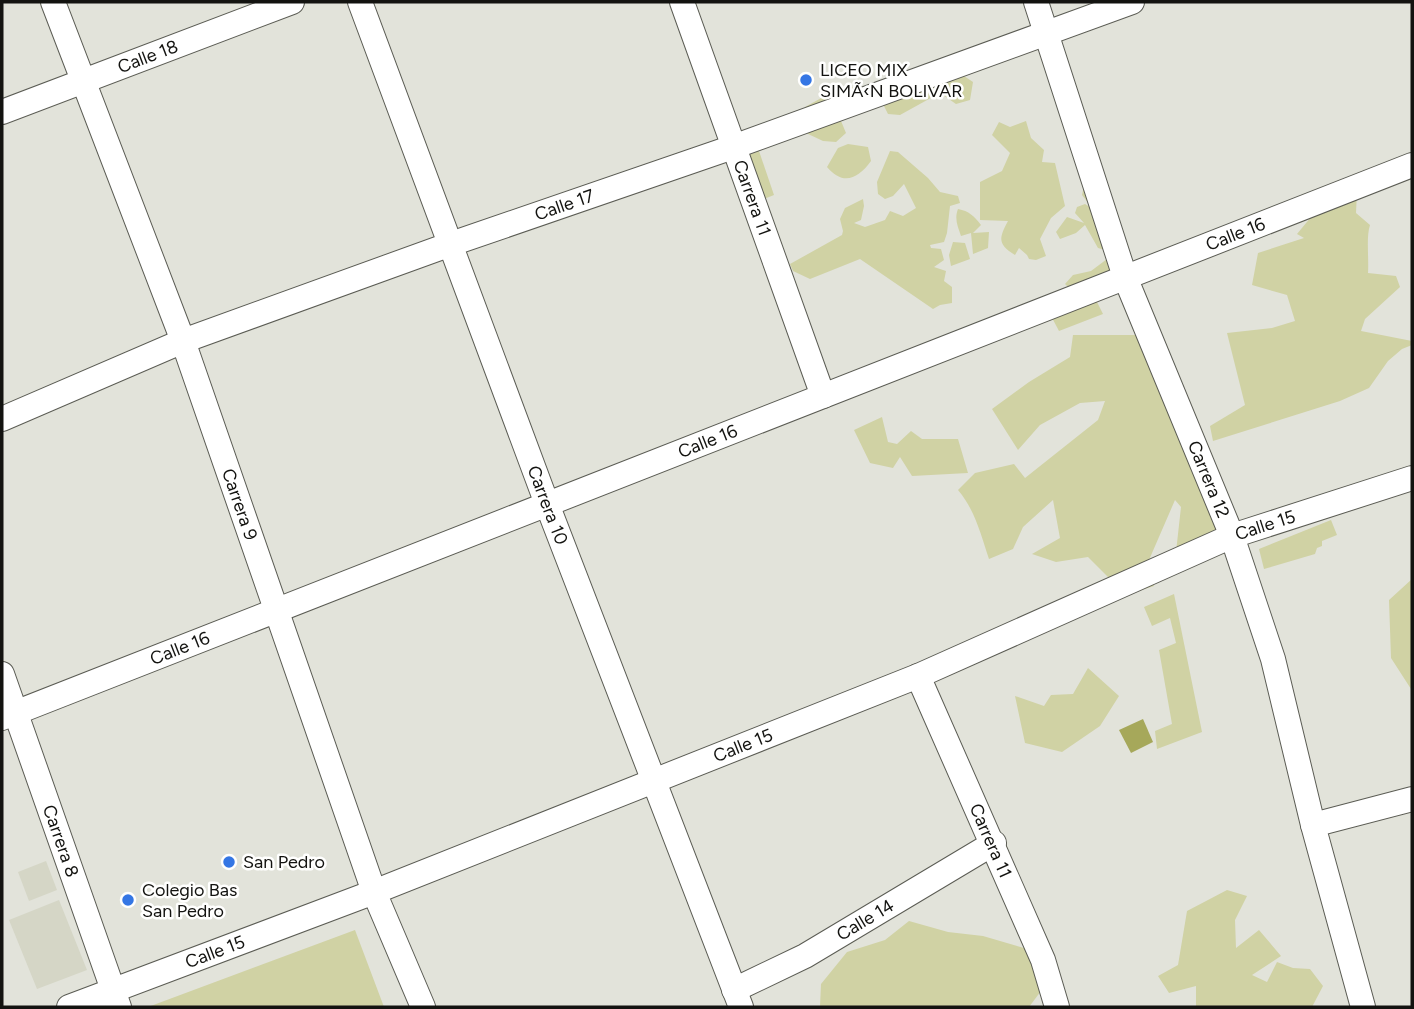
<svg xmlns="http://www.w3.org/2000/svg" width="1414" height="1009" viewBox="0 0 1414 1009" font-family="Figtree,sans-serif">
<style>
.built{fill:#d5d6c6}
.green{fill:#d0d2a4}
.water{fill:#a6a85a}
.lines{fill:none;stroke-linecap:round;stroke-linejoin:round}
.street-casing{stroke:#5b5c54;stroke-width:26}
.street{stroke:#fff;stroke-width:24}
.poi-dot{fill:#3476e4;stroke:#fffffe;stroke-width:2.5}
.labels{text-anchor:middle;stroke-width:5;stroke-linejoin:round;paint-order:stroke}
.street-label{font-size:18px;fill:#131310;stroke:#fffffe}
.poi-label{font-size:18px;fill:#131310;stroke:#fffffe;text-anchor:start}
</style>
<rect width="100%" height="100%" fill="#e2e3da"/>
<path class="built" d="M46,861l11,29 -28,11 -11,-29z
M59,900l28,70 -50,19 -28,-69z"/>
<path class="green" d="M961,74l12,8 -3,18 -14,4 -13,-9 3,-15z
M933,85l5,9 -38,21 -12,-1 -6,-12z
M853,87l5,7 -22,15 10,24 -10,9 -13,-1 -17,-8 -1,-26 27,-15z
M1026,121l5,17 13,12 -2,12 13,1 10,43 -14,12 -11,21 6,17 -10,4 -7,-1 -2,-4 -8,-7 -4,7c-18,-11 -16,-17 -7,-34l-28,-1v-38l22,-11 8,-18 -18,-18 7,-13 11,5z
M848,144l20,3 3,14c-13,18 -28,25 -44,6l11,-19z
M759,151l15,44 -10,4 -16,-44z
M890,151l8,1 30,26 12,14 18,4 2,7 -10,3 -3,27 -3,9 -14,3 1,3 10,1 3,11 -10,7 12,4 -2,10 8,6v16l-12,2 -7,4 -73,-50 -50,20 -17,-8 -3,-7 52,-29 1,-4 -3,-12 5,-11 18,-9 1,7 -3,14 -7,3 11,4 20,-7 5,-9 13,5 13,-8 -12,-24 -11,12 -8,3 -7,-5 -1,-12z
M1085,181l27,71 -14,-4 -13,-23 -9,8 -16,6 -4,-7 11,-15 17,6 -9,-10 2,-6 8,-3 8,5 -11,-14z
M1357,192l-1,21 14,12c-4,12 -1,33 -2,48l28,3 4,11 -35,32 -4,12 51,10v4l-10,4 -14,12 -19,27 -29,13 -127,40 -3,-15 35,-21 -18,-72 45,-5 23,-7 -8,-26 -35,-10 6,-32 46,-15 -7,-4 19,-23z
M958,209c11,2 16,7 23,16l-8,8 16,-1 -1,16 -15,6 -2,-21 -10,3c-3,-9 -7,-17 -3,-27z
M953,242l12,1 5,16 -19,7 -2,-11z
M1111,256l7,11 -40,29 -13,-12 8,-9 18,-4z
M1094,296l9,18 -44,17 -9,-17z
M1073,335h64l84,192 -45,25 5,-45 -6,-7 -26,60 5,26 -28,9 -38,-38 -32,5 -24,-8 28,-16 -7,-38 -30,27 -10,22 -24,10c-8,-24 -14,-49 -31,-69l17,-17 39,-9 11,14 73,-58 7,-19 -25,2 -40,22 -22,25 -26,-41 37,-27 41,-25z
M882,417l6,25 9,2 14,-13 11,8h36l10,34 -56,3 -12,-19 -7,11 -23,-5 -16,-33z
M1331,520l6,15 -15,6v5l-5,2 -2,6 -51,15 -5,-20z
M1412,579v109l-1,1 -20,-31 -2,-58z
M1174,594l28,138 -45,17 -2,-18 17,-7 -13,-74 17,-7 -6,-25 -18,8 -8,-19z
M1088,668l31,28 -19,30 -38,26 -37,-9 -10,-47 29,10 7,-11 22,-1z
M1227,890l20,6 -12,24 1,28 23,-18 22,26 -29,19 15,7 10,-20 16,6 17,1 13,17 -11,21h-116v-21l-27,7 -11,-17 20,-11 9,-54z
M909,921l39,11 35,4 41,12 12,17 5,26 -12,16h-209l1,-23 26,-32 38,-12z
M355,930l29,77h-236z"/>
<path class="water" d="M1143,719l10,23 -22,11 -12,-23z"/>
<g class="lines">
<g class="street-casing">
<g id="street">
<path id="s1" d="M53,2l130,339 191,551 49,115"/>
<path id="s2" d="M360,2l187,502 194,503"/>
<path id="s3" d="M682,2l141,394"/>
<path id="s4" d="M1036,2l89,275 107,259 41,123 40,166 50,182"/>
<path id="s5" d="M2,112l290,-110"/>
<path id="s6" d="M2,419l181,-78 268,-97 282,-97 399,-145"/>
<path id="s7" d="M2,674l117,333"/>
<path id="s8" d="M918,676l125,284 14,47"/>
<path id="s9" d="M2,718l1410,-553"/>
<path d="M1313,825l99,-26"/>
<path id="s10" d="M734,990l71,-34 189,-113"/>
<path id="s11" d="M69,1007l305,-115 544,-216 314,-140 180,-58"/>
</g>
</g>
<use href="#street" class="street"/>
</g>
<g class="poi-dot">
<circle cx="806" cy="80" r="7"/>
<circle cx="229" cy="862" r="7"/>
<circle cx="128" cy="900" r="7"/>
</g>
<g class="labels">
<g class="street-label">
<text dy="6" stroke="none"><textPath href="#s5" startOffset="156">Calle 18</textPath></text>
<text dy="6" stroke="none"><textPath href="#s3" startOffset="208">Carrera 11</textPath></text>
<text dy="6" stroke="none"><textPath href="#s6" startOffset="602">Calle 17</textPath></text>
<text dy="6" stroke="none"><textPath href="#s9" startOffset="1325">Calle 16</textPath></text>
<text dy="6" stroke="none"><textPath href="#s9" startOffset="758">Calle 16</textPath></text>
<text dy="6" stroke="none"><textPath href="#s4" startOffset="508">Carrera 12</textPath></text>
<text dy="6" stroke="none"><textPath href="#s1" startOffset="536">Carrera 9</textPath></text>
<text dy="6" stroke="none"><textPath href="#s2" startOffset="537">Carrera 10</textPath></text>
<text dy="6" stroke="none"><textPath href="#s11" startOffset="1290">Calle 15</textPath></text>
<text dy="6" stroke="none"><textPath href="#s9" startOffset="191">Calle 16</textPath></text>
<text dy="6" stroke="none"><textPath href="#s11" startOffset="723">Calle 15</textPath></text>
<text dy="6" stroke="none"><textPath href="#s7" startOffset="177">Carrera 8</textPath></text>
<text dy="6" stroke="none"><textPath href="#s8" startOffset="180">Carrera 11</textPath></text>
<text dy="6" stroke="none"><textPath href="#s10" startOffset="149">Calle 14</textPath></text>
<text dy="6" stroke="none"><textPath href="#s11" startOffset="156">Calle 15</textPath></text>
</g>
<g class="poi-label">
<text x="820" y="76">LICEO MIX<tspan x="820" dy="21">SIMÃ‹N BOLIVAR</tspan></text>
<text x="243" y="868">San Pedro</text>
<text x="142" y="896">Colegio Bas<tspan x="142" dy="21">San Pedro</tspan></text>
</g>
</g>
<rect width="1414" height="1009" fill="none" stroke="#131310" stroke-width="7"/>
</svg>
